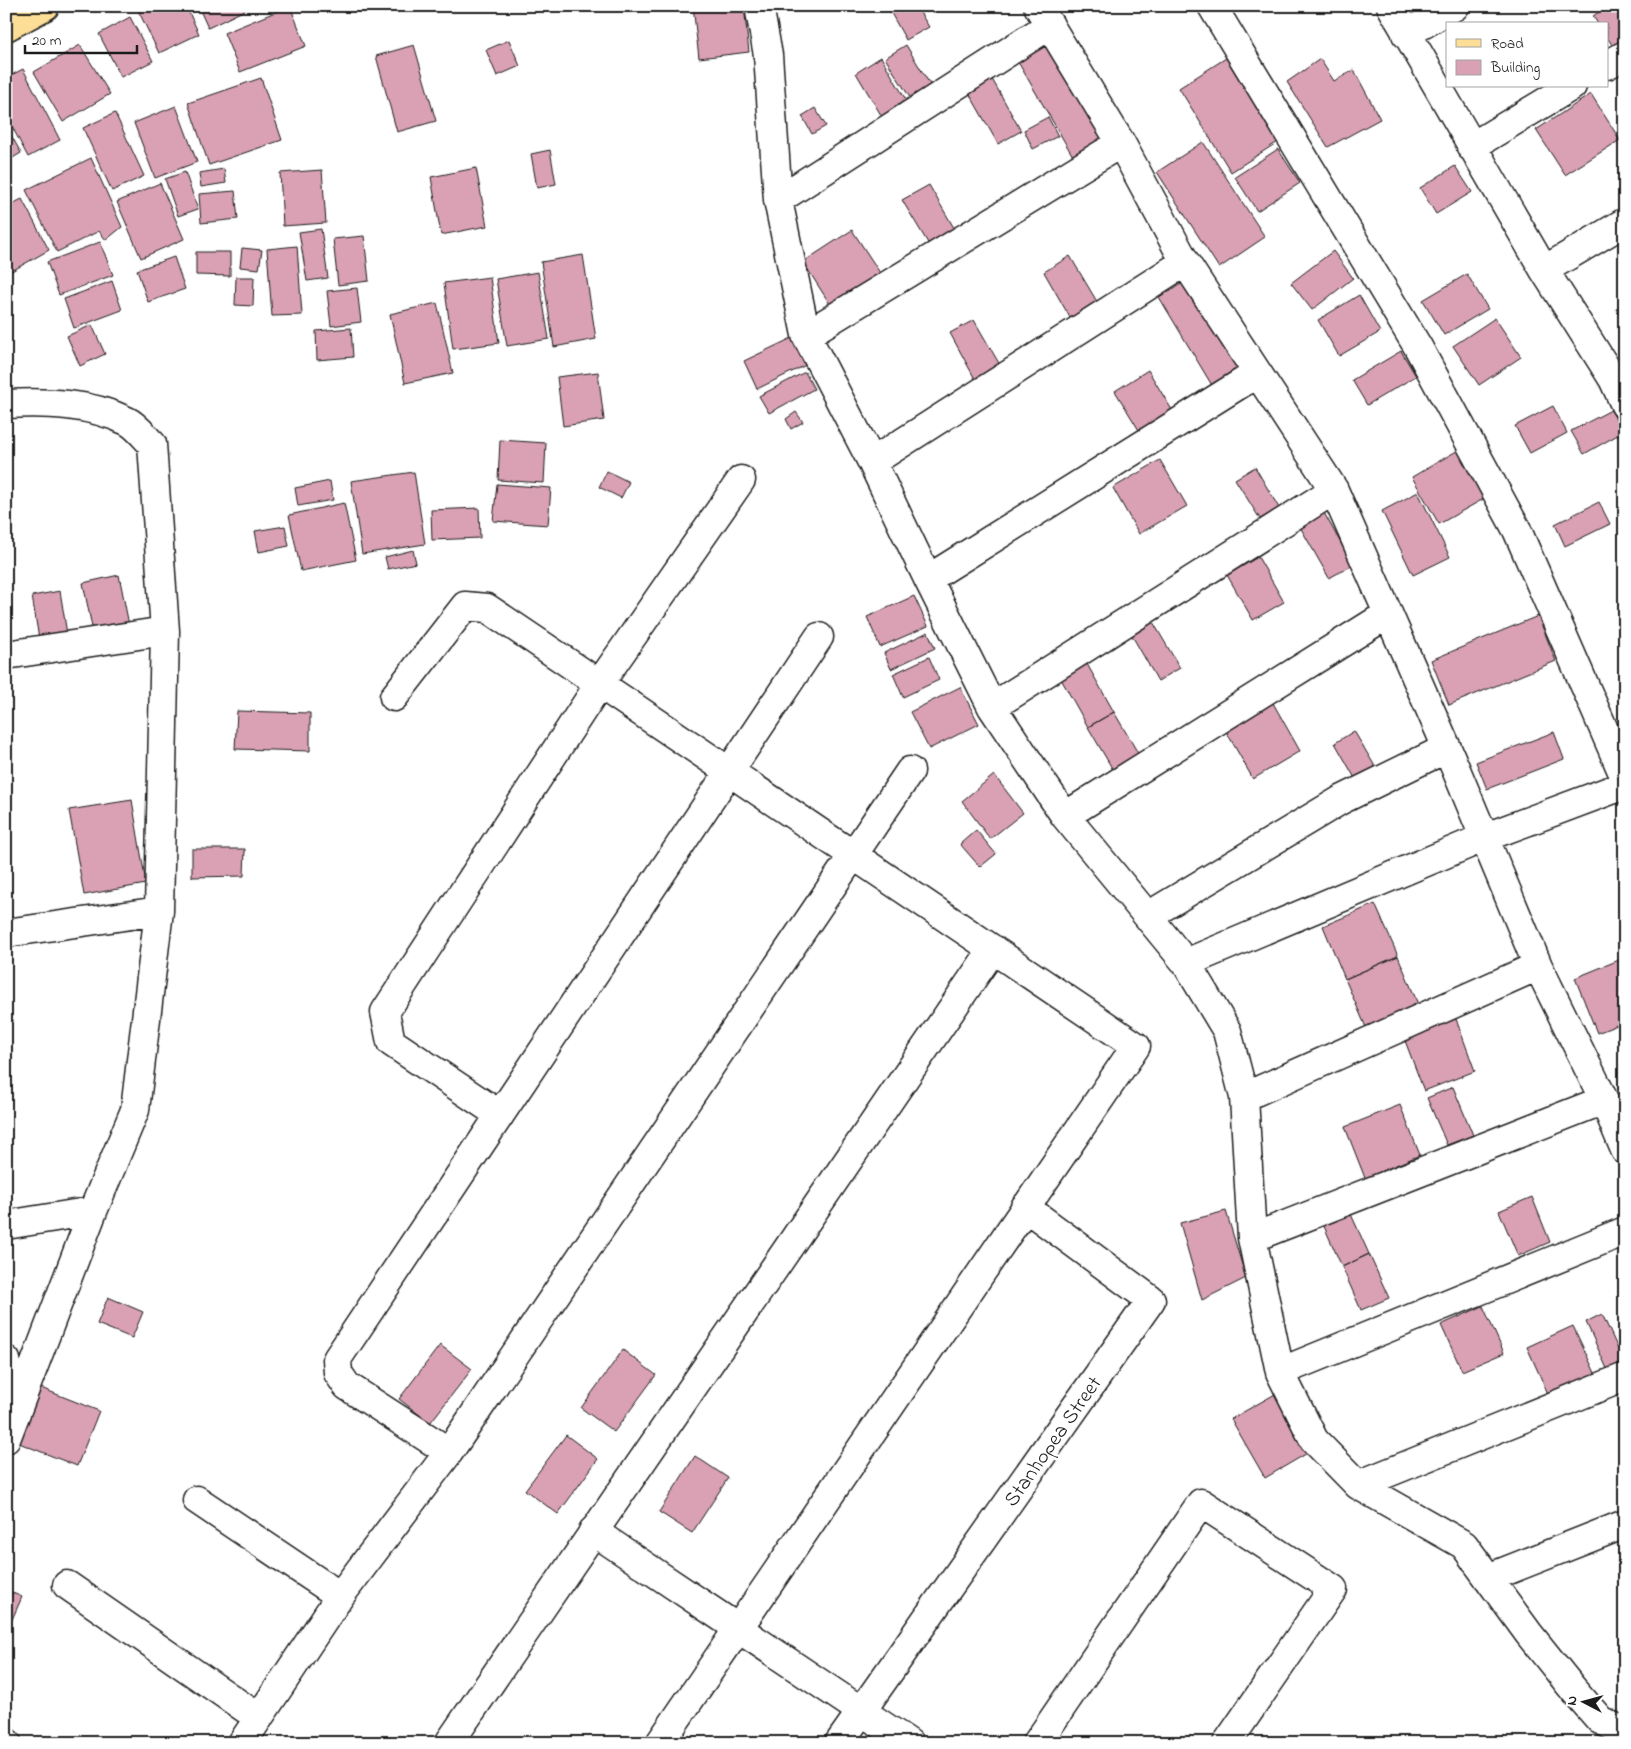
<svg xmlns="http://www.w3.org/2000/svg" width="1631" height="1749" viewBox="0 0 1631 1749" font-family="'Indie Flower',sans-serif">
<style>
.building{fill:#d9a1b3;stroke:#1c1c1c}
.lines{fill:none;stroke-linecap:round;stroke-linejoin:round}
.minor-casing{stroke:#1c1c1c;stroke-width:31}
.tertiary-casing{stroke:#1c1c1c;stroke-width:31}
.primary-casing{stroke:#1c1c1c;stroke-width:31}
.minor{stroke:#fff;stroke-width:28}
.tertiary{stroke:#fff;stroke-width:28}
.primary{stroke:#fdde96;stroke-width:28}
.labels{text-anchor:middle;stroke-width:5;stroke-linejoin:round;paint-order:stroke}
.street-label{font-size:21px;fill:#1c1c1c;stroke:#fff}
</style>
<rect width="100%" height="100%" fill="#fff"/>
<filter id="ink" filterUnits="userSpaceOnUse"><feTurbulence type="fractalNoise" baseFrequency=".02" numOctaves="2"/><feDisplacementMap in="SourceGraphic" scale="10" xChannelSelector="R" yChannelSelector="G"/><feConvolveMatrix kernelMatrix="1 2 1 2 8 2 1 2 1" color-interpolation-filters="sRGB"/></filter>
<g filter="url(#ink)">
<path class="building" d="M136,6h50l13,28 -40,19z
M198,6h53v1l-43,21z
M290,6l16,40 -66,26 -16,-39z
M693,6h51l5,46 -50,6z
M887,6h29l13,21 -23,13z
M1608,6h11l6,9v25l-11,8 -7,-11v-13h-9l-5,-8z
M130,17l23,44 -32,16 -22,-43z
M509,40l11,26 -23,10 -11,-26z
M1053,42l56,95 -35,21 -56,-96z
M80,45l30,49 -47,28 -29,-50z
M414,45l22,76 -39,11 -21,-76z
M906,45l28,46 -20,13 -29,-46z
M881,57l28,48 -25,15 -28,-47z
M1226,58l52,84 -47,30 -52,-84z
M1320,59l14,22 20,-11 26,49 -52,28 -41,-65z
M23,69l37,71 -32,17 -22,-42v-37z
M261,78l21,62 -73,25 -21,-62z
M992,79l29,52 -23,13 -29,-51z
M1591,94l29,46 -55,35 -29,-45z
M176,106l21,56 -42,16 -21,-55z
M815,108l11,18 -14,8 -10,-18z
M115,113l29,63 -32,15 -29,-63z
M1048,117l10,19 -25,13 -9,-19z
M6,126l15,27 -15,9z
M1203,142l62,95 -46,31 -62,-96z
M1278,149l22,34 -43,28 -22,-34z
M550,150l6,34 -19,4 -6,-34z
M91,158l31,69 -16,13 -7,-9 -42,21 -31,-62z
M1455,166l17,26 -36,22 -16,-26z
M476,168l11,58 -46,9 -10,-58z
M224,169l2,14 -25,4 -2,-14z
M322,170l4,53 -43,3 -3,-53z
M185,172l13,37 -20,7 -13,-37z
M160,183l24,56 -43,19 -24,-56z
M929,185l28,48 -26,15 -29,-48z
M235,191l3,28 -37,4 -2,-29z
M22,199l27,51 -39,22 -4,-7v-58z
M321,229l7,49 -21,3 -8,-49z
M852,230l32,49 -49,33 -32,-50z
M364,236l5,45 -31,4 -5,-46z
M100,242l13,33 -54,20 -12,-33z
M297,246l5,69 -30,1 -5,-67z
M242,248l20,2 -3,19 -19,-2z
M1333,251l20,27 -41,32 -21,-27z
M196,252h34v24l-34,-1z
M583,255l13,84 -42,8 -13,-85z
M1070,256l29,49 -27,16 -28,-49z
M174,257l11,32 -37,13 -11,-32z
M538,272l11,67 -42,7 -11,-67z
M1467,274l21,35 -44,26 -21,-35z
M236,277h18l-1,29 -18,-1z
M490,277l9,66 -46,6 -9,-66z
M1191,278l56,96 -31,18 -57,-95z
M112,281l10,29 -48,18 -10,-29z
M357,288l4,34 -30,4 -4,-35z
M1359,295l21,37 -41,24 -21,-36z
M437,303l16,70 -48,10 -15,-69z
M1625,304v20l-9,-15z
M1495,318l26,39 -42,28 -26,-39z
M974,320l26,45 -25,14 -25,-46z
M92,325l13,29 -25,12 -13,-30z
M351,328l2,29 -36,3 -1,-29z
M792,338l14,27 -49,24 -13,-28z
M1401,351l15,25 -49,29 -15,-25z
M1148,370l30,50 -33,20 -30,-49z
M598,372l6,48 -41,6 -6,-49z
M805,372l9,17 -45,24 -10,-17z
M1553,406l14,27 -37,20 -15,-27z
M1611,410l12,22 -39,22 -13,-23z
M796,412l7,10 -12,7 -5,-10z
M500,440l46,3 -2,40 -46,-3z
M1460,449l27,48 -48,27 -27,-47z
M1160,460l27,46 -48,28 -26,-46z
M1255,467l24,41 -19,11 -25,-40z
M607,471l22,11 -8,16 -22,-11z
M414,472l11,72 -63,10 -11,-73z
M330,481l3,19 -35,6 -3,-18z
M497,484l54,4 -3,37 -55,-4z
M1418,492l32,65 -37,18 -31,-64z
M1599,502l11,22 -45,22 -10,-22z
M344,503l12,57 -55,11 -12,-56z
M479,508l1,30 -48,2 -1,-30z
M1323,511l30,54 -24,13 -30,-53z
M285,526l4,20 -30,6 -4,-21z
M413,550l3,13 -28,6 -3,-12z
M1258,557l26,45 -31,18 -26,-45z
M119,575l11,55 -36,7 -11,-54z
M60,591l7,43 -28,5 -7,-43z
M914,596l14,30 -48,21 -13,-30z
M1538,616l18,45 -107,44 -18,-45z
M1153,622l27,46 -22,13 -27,-47z
M928,632l7,16 -44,21 -7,-16z
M929,657l10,23 -36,17 -10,-23z
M1087,664l27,48 -26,15 -27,-48z
M960,687l19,37 -50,25 -19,-37z
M1273,703l27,48 -47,28 -27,-48z
M237,711l73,2v38l-75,-2z
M1114,712l28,48 -26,15 -28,-48z
M1354,731l22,37 -20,12 -21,-37z
M1554,732l10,27 -77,30 -11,-27z
M994,775l29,38 -33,26 -28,-38z
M132,800l14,84 -62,11 -15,-85z
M976,830l20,24 -16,13 -20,-23z
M192,849h53l-1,27 -52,1z
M1375,904l23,52 -53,23 -22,-53z
M1398,956l22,53 -52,23 -23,-53z
M1619,960l6,15v47l-28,11 -22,-55z
M1456,1019l19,52 -51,20 -20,-53z
M1453,1087l20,48 -26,10 -20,-47z
M1400,1105l20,50 -55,23 -20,-51z
M1532,1197l18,45 -32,14 -19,-45z
M1226,1211l20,67 -44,22 -22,-77z
M1350,1212l19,42 -27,13 -19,-43z
M1369,1254l20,44 -28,12 -19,-43z
M108,1297l35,15 -11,26 -35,-14z
M1483,1306l21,47 -42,18 -21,-46z
M1602,1314l23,50 -17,7 -22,-49z
M1573,1326l23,49 -47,21 -22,-49z
M440,1345l32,24 -42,54 -31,-24z
M623,1350l33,25 -42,57 -33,-24z
M41,1388l58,23 -22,55 -58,-23z
M1277,1393l34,58 -46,27 -34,-59z
M566,1435l32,24 -40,55 -33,-24z
M695,1456l33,22 -36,55 -33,-21z
M6,1590l16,7 -16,36z"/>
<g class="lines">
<g class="minor-casing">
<path id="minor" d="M759,6l9,49 10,145 28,135 66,127 56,117 64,128 73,109 121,147 41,68 17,66 8,141 28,134 34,68 44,45 106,60 65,89 44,55 27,31 25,12
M1038,6l83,137 64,119 149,228 113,258 91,218 66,134 21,50
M1212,6l206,341 99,183 108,248
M1391,6l153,264 69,109 12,26
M1406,34l49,-28
M1607,65l18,-10
M1471,147l101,-61
M778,200l272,-175
M1544,270l81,-48
M806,335l315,-192
M6,404c40,-2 84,-1 121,17 9,4 18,16 25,23l13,187 -6,280 -24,199 -42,101 -87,228
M872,462l313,-200
M928,579l328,-205
M6,655l159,-24
M394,697l71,-91 22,2 649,438 -476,697
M992,707l342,-217
M1065,816l323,-202
M1148,916l193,-116 106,-52
M6,933l153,-22
M1186,963l297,-125 142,-53
M1244,1097l294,-131
M500,1115l-109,-73 -6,-30 215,-329 141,-203
M6,1225l87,-14
M1252,1238l352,-138
M6,1360l10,53
M1280,1372l345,-141
M449,1452l-102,-66 -9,-13 -1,-14 482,-722
M1358,1485l267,-108
M197,1500l143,96
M1488,1578l137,-54
M67,1585l192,133
M6,1743h1
M242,1743l98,-147 109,-144 461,-681
M449,1743l544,-794
M839,1743l312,-443 -126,-93
M1037,1743l164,-240 132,86 -106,154"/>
</g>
<g class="tertiary-casing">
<path id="tertiary" d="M593,1531l316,212"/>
</g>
<g class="primary-casing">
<path id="primary" d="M6,27l39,-21"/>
</g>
<use href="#minor" class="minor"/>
<use href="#tertiary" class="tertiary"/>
<use href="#primary" class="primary"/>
</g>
</g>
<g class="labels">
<g class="street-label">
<text transform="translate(1052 1441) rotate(-55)" y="7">Stanhopea Street</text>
</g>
</g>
<rect width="1631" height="1749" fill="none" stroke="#fff" stroke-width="25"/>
<rect x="12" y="12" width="1606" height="1724" fill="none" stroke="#1c1c1c" stroke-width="2" filter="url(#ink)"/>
<rect x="1446" y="22" width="162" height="65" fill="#ffffff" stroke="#a4a4a4"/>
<rect x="1456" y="39" width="25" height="8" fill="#fdde96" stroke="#a4a4a4"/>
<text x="1491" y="48" font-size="15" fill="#1c1c1c">Road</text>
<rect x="1456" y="60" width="25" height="15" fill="#d9a1b3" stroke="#a4a4a4"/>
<text x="1491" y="72" font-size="15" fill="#1c1c1c">Building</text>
<g transform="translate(1584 1702) rotate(276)" stroke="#ffffff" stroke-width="4" paint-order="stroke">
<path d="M0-4L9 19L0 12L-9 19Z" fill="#1c1c1c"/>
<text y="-8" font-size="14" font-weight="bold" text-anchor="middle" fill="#1c1c1c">N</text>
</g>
<path d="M25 45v8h112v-8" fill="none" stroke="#1c1c1c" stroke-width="2.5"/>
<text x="32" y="45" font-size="15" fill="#1c1c1c" stroke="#ffffff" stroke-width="4" paint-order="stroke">20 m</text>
</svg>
